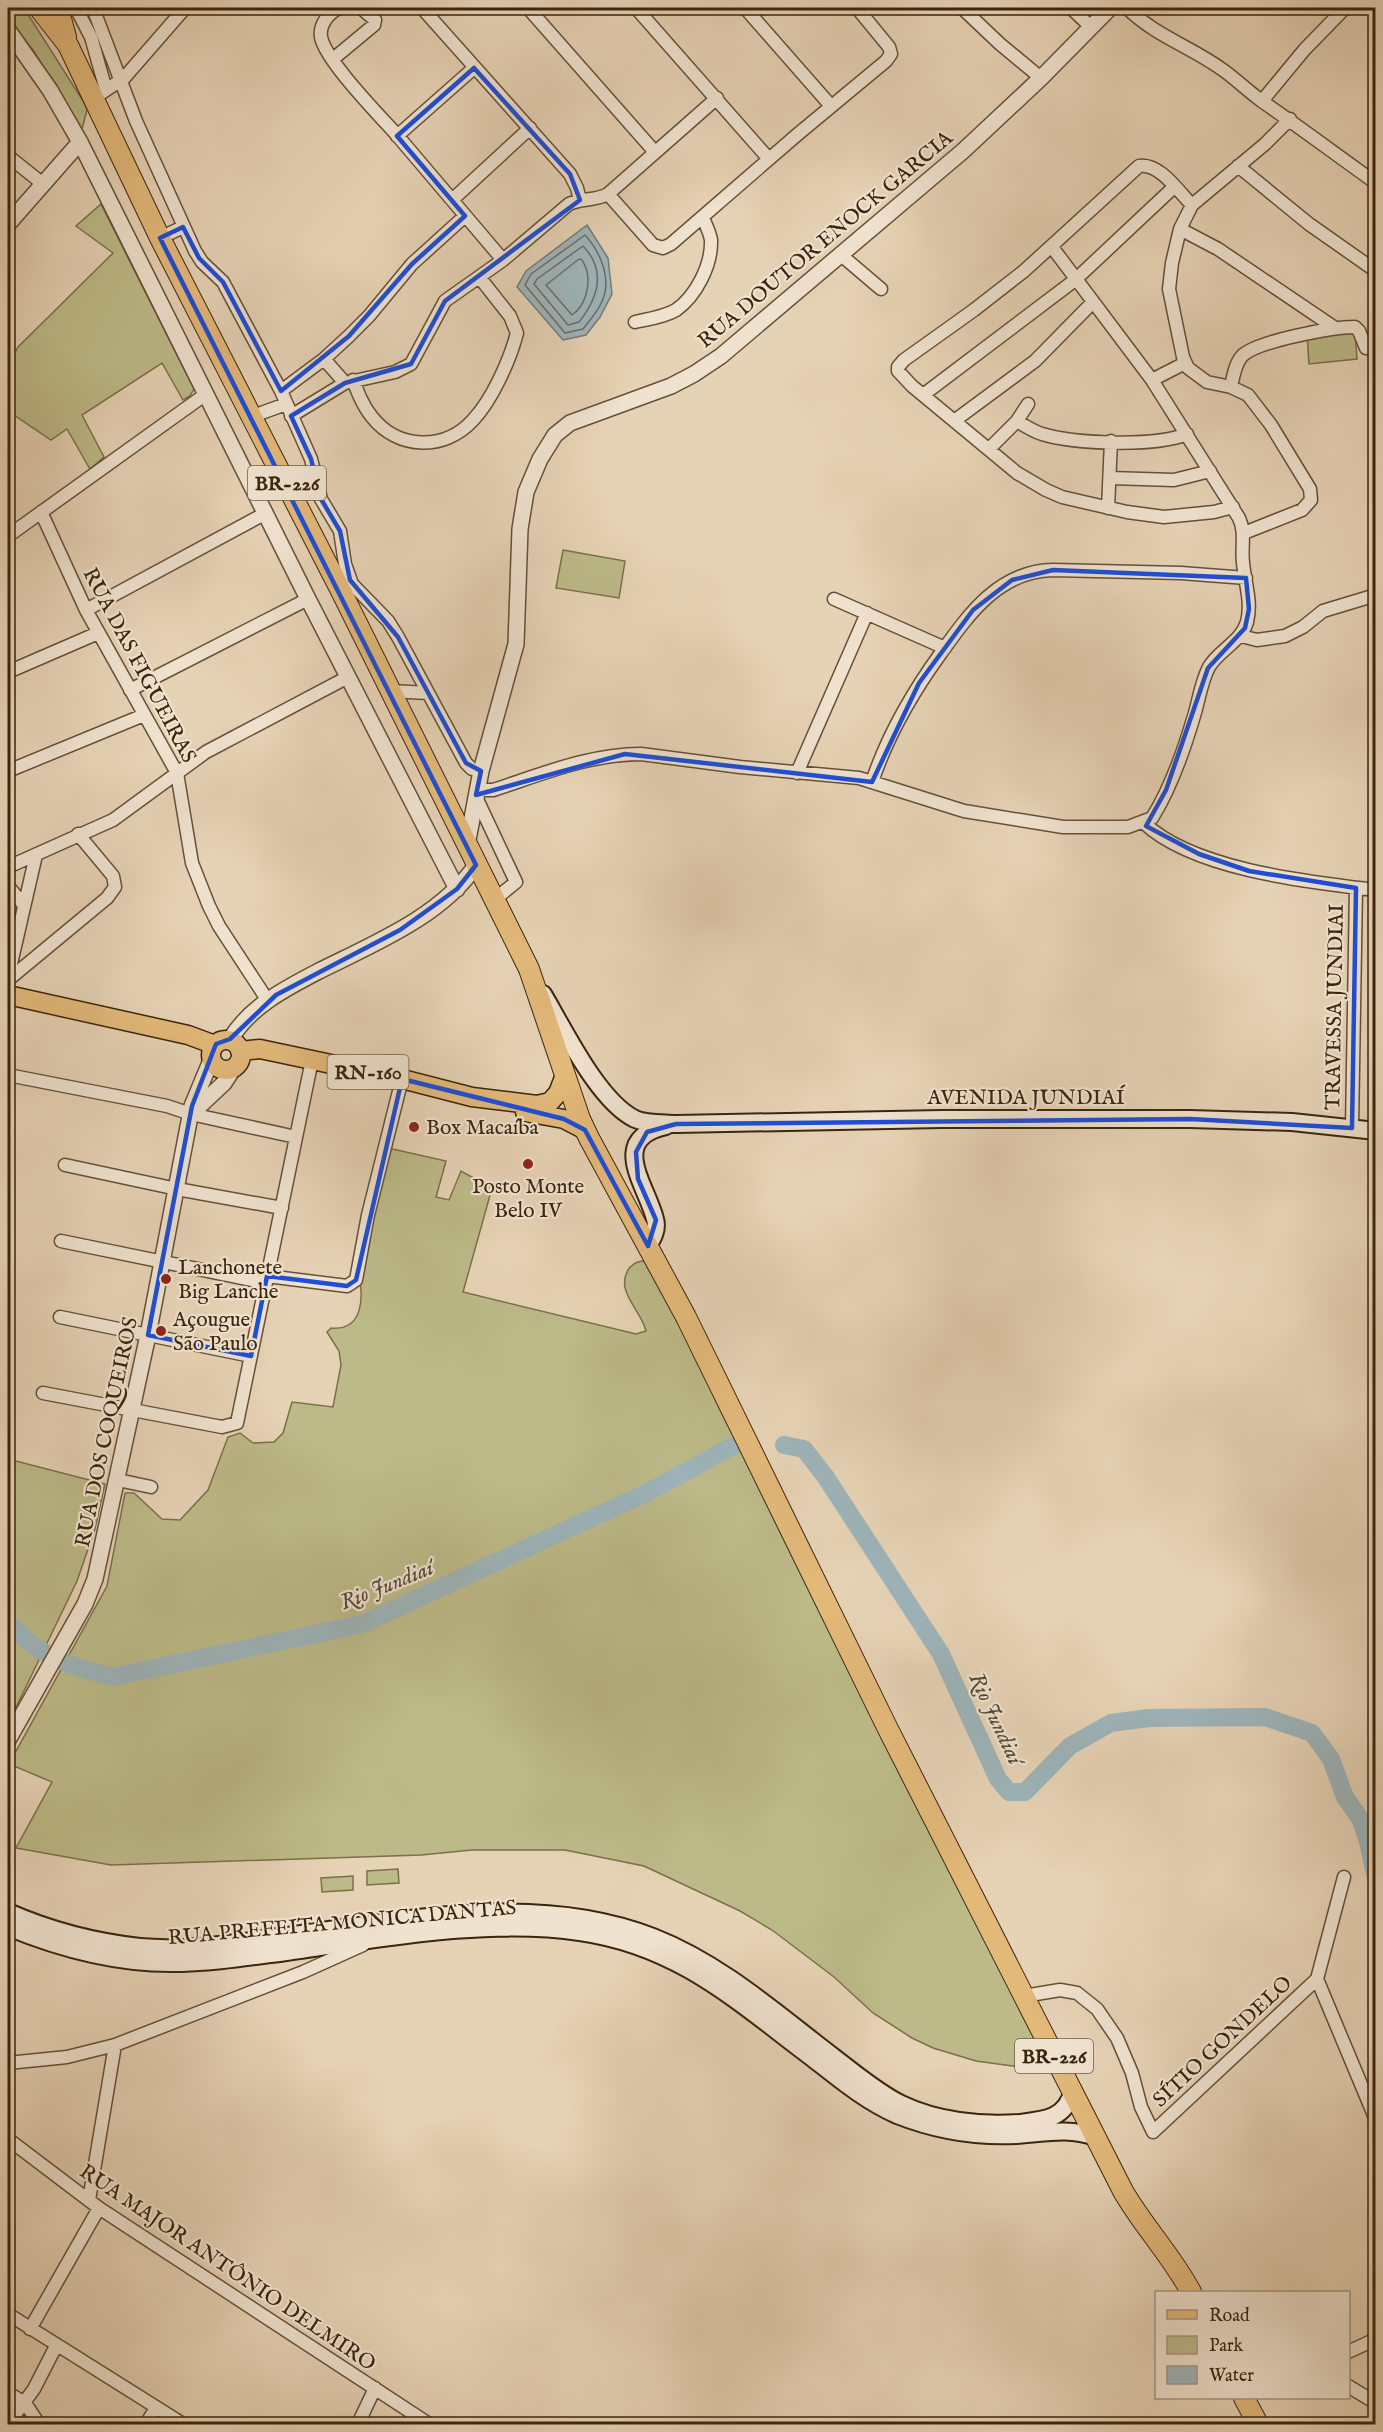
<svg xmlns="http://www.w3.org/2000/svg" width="1383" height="2432" viewBox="0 0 1383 2432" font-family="'IM FELL English',serif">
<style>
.green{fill:#bcba88;stroke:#7b704a;stroke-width:1.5}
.water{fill:#9db4ba;stroke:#757b75;stroke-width:1.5}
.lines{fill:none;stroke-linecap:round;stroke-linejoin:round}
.shore{stroke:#6c6c64;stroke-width:1.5}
.river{stroke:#9db4ba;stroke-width:18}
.minor-casing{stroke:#655037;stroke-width:15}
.tertiary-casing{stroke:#655037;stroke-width:18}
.secondary-casing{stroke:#3a250d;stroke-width:20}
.primary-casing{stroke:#3a250d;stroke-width:21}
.trunk-casing{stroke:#3a250d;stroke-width:22}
.minor{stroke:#efe2cf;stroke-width:12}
.tertiary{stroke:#efe2cf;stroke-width:15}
.secondary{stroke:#efe2cf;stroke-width:16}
.primary{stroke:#e3b97a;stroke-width:18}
.trunk{stroke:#e3b97a;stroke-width:20}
.marked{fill:none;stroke:#1d4ed8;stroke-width:4.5;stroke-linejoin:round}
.poi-dot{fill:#8f2418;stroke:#efe2cf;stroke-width:2}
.labels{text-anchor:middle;stroke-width:4.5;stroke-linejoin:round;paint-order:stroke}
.shield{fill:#efe2cf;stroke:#705e47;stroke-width:1.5}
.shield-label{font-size:20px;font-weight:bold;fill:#3a250d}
.street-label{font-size:21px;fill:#3a250d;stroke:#efe2cf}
.poi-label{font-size:21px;fill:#3a250d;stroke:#efe2cf;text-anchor:start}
.water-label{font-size:22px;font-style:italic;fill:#534938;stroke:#efe2cf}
</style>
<rect width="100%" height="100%" fill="#e6d2b5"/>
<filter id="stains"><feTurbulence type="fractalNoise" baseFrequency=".00333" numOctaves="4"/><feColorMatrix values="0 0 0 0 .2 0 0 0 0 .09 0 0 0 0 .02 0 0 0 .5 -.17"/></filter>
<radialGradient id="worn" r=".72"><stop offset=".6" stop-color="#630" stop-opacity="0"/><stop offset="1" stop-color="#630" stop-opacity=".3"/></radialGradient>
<path class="green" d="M8,8h16l61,96 2,6 -5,19 -49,-79 -25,-31z
M101,204l93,185 -4,7 -7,4 -21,-37 -80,52 22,42 -14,12 -23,-40 -16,11 -43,-29v-44l10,-20 95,-94 -37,-27z
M1355,329l2,30 -48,5 -2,-30z
M563,550l62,11 -6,37 -63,-10z
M388,1148l58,13 -10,36 13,3 12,-29 31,17 -29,104 173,42 10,-3c-4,-20 -31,-39 -18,-61 6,-9 14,-10 25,-9l409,796 -23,11h-12l-51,-7 -43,-13 -21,-10 -39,-25 -39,-36 -62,-47 -32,-19 -96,-45 -79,-16h-93l-51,5 -310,10 -95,-17 36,-66 -43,-18 98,-178 18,-93h9l28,26 18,1 28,-30 20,-53 12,-4 13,10 21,-1 9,-9 9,-31 41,5 8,-42 -2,-14 -12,-19 4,-4c33,3 33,-32 27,-56z
M8,1459l97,25 -10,45 -18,52 -69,143z
M398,1869l1,14 -32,2v-14z
M353,1876v14l-31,2 -1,-14z"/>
<path class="water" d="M587,225l21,33 4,36 -12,23 -14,18 -23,5 -46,-53 9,-16z"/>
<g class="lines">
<path class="shore" d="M585,235c13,14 24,37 20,57 -2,13 -14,27 -22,37l-18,4 -40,-48 6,-11z
M583,246c24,25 15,52 -4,76l-11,3 -34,-41 3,-5z
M579,259l3,1c11,17 6,44 -10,55l-26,-30z"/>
<path class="river" d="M784,1445l20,4 21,27 116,178 57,125 11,13h16l45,-46 41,-23 38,-5 116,-1 47,16 19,26 14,38 16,23 7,22 8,36
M8,1622c30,34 62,45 105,55l249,-53 284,-131 89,-48"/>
<g class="minor-casing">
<path id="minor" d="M76,8l15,29 15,53
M93,8l43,113 59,130 7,11 21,20 58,109 30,68 10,40 19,32 5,33 7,20 36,37 10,16 68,126 6,6 9,2
M339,8c-10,5 -20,16 -18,29 4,23 58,78 75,97 36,42 71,84 107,126
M422,8l148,166 7,14 3,12
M528,8l126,143
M636,8l133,151
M745,8l86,98
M962,8l38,36 41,34
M1071,8l20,19
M1127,8c30,29 63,38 96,62 14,10 26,22 40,32 38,26 75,54 113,81
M333,59l41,-34 1,-5 -14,-12
M94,98l30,-20 61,-70
M1262,101l43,-52 40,-41
M397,136l77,-68
M8,156l35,28
M1238,166l71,58 67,47
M608,194l45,51 10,3 8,-4 127,-110 88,-73 5,-7 -2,-7 -32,-39
M452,200l78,-72
M1192,205c-13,-13 -33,-43 -53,-39l-115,105 -50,39 -70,50 -6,7v4l14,15 105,87 29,17 16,7 65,15 37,5 50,-5 19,-5
M1180,229l38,20 117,79
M160,238l23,-11
M841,255l40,34
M635,322c14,-3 29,-5 41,-12 20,-14 36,-45 35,-70 -1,-7 -5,-15 -8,-22
M324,359l21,24
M353,380c5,13 10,26 19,37 26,33 73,34 101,3 19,-20 37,-60 44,-87l-7,-17 -30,-38
M1152,380l33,-17
M1231,387c2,-10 4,-23 11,-31 15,-15 91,-29 113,-29l4,4 7,17 10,1
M281,391l43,-32 25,-23 20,-20 43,-52 53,-48
M923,395l152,-115 99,-93
M253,416l33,-12
M291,416l54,-33 50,-11 16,-8 34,-63 58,-41 66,-56c12,-6 26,-3 39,-10l109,-96
M954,421l81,-60 58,-59
M1017,421c8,5 16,10 25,13 34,10 113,13 145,0
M989,449l28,-28 11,-17
M1110,478l64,2 36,-9
M1108,508l3,-67
M41,512l45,98 91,163 15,90 17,43 10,20 49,75
M1244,533l58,-23 9,-10 -1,-11 -39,-64 -23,-30 -17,-8 -24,-5 -19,-14 -5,-11 -14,-68 3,-26 8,-34 12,-24 73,-61 25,-25
M8,536l198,-142
M834,599l111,49
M86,610l180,-97
M1241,636l16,4 28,-4 18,-9 20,-16 53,-16
M8,672l90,-39
M130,690l178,-91
M391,691l37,2
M8,771l136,-56
M797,773l70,-160
M872,782c16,-48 40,-89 69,-129 28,-39 58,-82 112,-83l128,3 65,5
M477,790h16c49,-16 97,-36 148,-36l99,13 119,11 105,33 99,16h65l24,-9c19,-30 32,-68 42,-102 5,-16 7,-34 15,-49 10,-17 32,-25 38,-45 5,-20 -2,-39 -4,-59 -2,-16 3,-30 -4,-45l-87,-138 -100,-133
M476,797l40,85 -22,18
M1144,823c50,47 165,59 232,67
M8,867l105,-47 93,-68 142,-75
M8,886l15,18
M8,977l28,-122
M8,980l99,-82 8,-11 -2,-11 -35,-42
M8,1075l159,31 24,8 105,23
M1352,1128l4,-240
M65,1165l112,24 105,19
M61,1241l205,42
M267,1276l80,10 9,-6 12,-65 34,-136
M60,1317l191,39
M43,1393l179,34 15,-4 75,-363
M118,1480l33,7
M1344,1877l-27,102 59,141
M1024,1996l36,-6 17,3 20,16 20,29 15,35 9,34 12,25 164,-153
M8,2063l59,-6 48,-12 188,-73 60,-27
M8,2139l91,69 330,216
M89,2200l26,-155
M8,2314l175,110
M30,2329l69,-121
M1348,2352l28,-13
M1348,2386l28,17
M8,2393l17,10 14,21
M8,2424l26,-35 22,-43
M146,2424l10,-16
M358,2424l17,-36"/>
</g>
<g class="tertiary-casing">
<path id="tertiary" d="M8,30l42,60 30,52 228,457 149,290
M8,224l72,-82
M467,845l14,-74 35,-127 4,-115 6,-37 14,-33 15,-24 15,-12 101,-37 23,-12 27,-18 242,-205 78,-73 69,-70
M230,1040c19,-33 56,-52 89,-69 54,-27 123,-55 157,-106
M191,1114l33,-31 11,-17
M8,1740l77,-136 10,-25 53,-244 44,-229 20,-48"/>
</g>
<g class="secondary-casing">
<path id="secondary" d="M543,994c21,35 55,107 92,125 11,5 28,4 41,5l265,-5h249l102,3 84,9
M648,1246c5,-8 10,-17 7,-27 -8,-33 -48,-80 11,-93
M8,1912c41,18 87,30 132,35 44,4 89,-3 132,-9 124,-16 261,-48 381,-1 69,27 124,77 182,121 21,16 42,34 66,46 35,17 80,22 118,19 26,-3 46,-4 54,-32
M8,1927c51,21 107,36 163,36 39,0 77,-6 115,-11 93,-13 202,-34 294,-20 98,14 155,68 231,125 27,21 54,44 86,58 38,15 79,22 119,20 30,-2 51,-8 80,2"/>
</g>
<g class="primary-casing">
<path id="primary" d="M8,995l180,40 27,10
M211 1055a15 15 0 1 1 30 0a15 15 0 1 1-30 0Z
M240,1051l20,-2 142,30 70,18 65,8 13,-3 8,-9 7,-18
M525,1112l39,7 21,11"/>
</g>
<g class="trunk-casing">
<path id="trunk" d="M39,8l29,37 92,193 181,353 188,378 51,150 9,19 97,179 202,412 235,462c20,35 49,65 68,101
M58,8l8,29
M1244,2398l14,26"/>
</g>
<use href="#minor" class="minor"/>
<use href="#tertiary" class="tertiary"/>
<use href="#secondary" class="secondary"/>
<use href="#primary" class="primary"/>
<use href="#trunk" class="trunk"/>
</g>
<path class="marked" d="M474,68l96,106 10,26 -135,101 -34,63 -66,19 -54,33 20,43 10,40 19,32 10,49 48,57 68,126 15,8 -5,24 149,-41 247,28 47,-99 54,-73 39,-30 41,-10 193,8 3,31 -4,19 -37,40 -42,122 -20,36 53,28 50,17 107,17 -4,240 -162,-9 -514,5 -29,8 -11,20 2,27 18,41 -8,26 -63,-116 -21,-11 -162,-40 -46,201 -9,6 -80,-10 -16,80 -103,-21 44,-229 24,-62 14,-5 46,-44 124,-65 57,-41 19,-24 -316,-627 23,-11 16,31 24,24 58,109 68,-55 63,-72 53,-48 -68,-80z"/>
<g class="poi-dot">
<circle cx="414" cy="1127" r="6"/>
<circle cx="528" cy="1164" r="6"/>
<circle cx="166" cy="1279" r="6"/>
<circle cx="161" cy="1331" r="6"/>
</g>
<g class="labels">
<g class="shield">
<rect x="248" y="466" width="78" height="34" rx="4.5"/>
<rect x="327.5" y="1055" width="81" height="34" rx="4.5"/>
<rect x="1015" y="2039" width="78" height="34" rx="4.5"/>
</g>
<g class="shield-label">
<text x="287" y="490">BR-226</text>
<text x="368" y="1079">RN-160</text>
<text x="1054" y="2063">BR-226</text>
</g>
<g class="street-label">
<text transform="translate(825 239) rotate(-40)" y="7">RUA DOUTOR ENOCK GARCIA</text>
<text transform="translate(140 665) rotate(62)" y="7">RUA DAS FIGUEIRAS</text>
<text transform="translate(1334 1007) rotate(-89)" y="7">TRAVESSA JUNDIAI</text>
<text x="1026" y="1104">AVENIDA JUNDIAÍ</text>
<text transform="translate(106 1432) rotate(-78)" y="7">RUA DOS COQUEIROS</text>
<text transform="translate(342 1922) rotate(-5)" y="7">RUA PREFEITA MONICA DANTAS</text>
<text transform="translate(1222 2041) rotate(-43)" y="7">SÍTIO GONDELO</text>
<text transform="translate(228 2267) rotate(34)" y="7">RUA MAJOR ANTÔNIO DELMIRO</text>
</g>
<g class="poi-label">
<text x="426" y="1134">Box Macaíba</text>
<text x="528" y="1193" text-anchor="middle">Posto Monte<tspan x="528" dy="24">Belo IV</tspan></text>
<text x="178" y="1274">Lanchonete<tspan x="178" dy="24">Big Lanche</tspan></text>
<text x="173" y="1326">Açougue<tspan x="173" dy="24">São Paulo</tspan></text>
</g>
<g class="water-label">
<text transform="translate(386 1584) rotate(-22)" y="8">Rio Jundiaí</text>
<text transform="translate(997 1718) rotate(65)" y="8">Rio Jundiaí</text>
</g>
</g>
<rect width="1383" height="2432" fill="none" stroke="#e6d2b5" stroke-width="30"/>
<rect x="9" y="9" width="1365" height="2414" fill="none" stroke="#3a250d" stroke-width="3"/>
<rect x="15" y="15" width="1353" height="2402" fill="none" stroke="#3a250d" stroke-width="1.5"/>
<rect x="1155" y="2291" width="195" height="108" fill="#efe2cf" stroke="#a79681" stroke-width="1.5"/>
<rect x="1167" y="2310" width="30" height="9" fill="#e3b97a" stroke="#a79681" stroke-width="1.5"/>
<text x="1209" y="2321" font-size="18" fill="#3a250d">Road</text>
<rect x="1167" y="2336" width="30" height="18" fill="#bcba88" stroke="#a79681" stroke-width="1.5"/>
<text x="1209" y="2351" font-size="18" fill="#3a250d">Park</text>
<rect x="1167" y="2366" width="30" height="18" fill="#9db4ba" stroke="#a79681" stroke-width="1.5"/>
<text x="1209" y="2381" font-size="18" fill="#3a250d">Water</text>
<rect width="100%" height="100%" filter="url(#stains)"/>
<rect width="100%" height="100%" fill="url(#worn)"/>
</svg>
